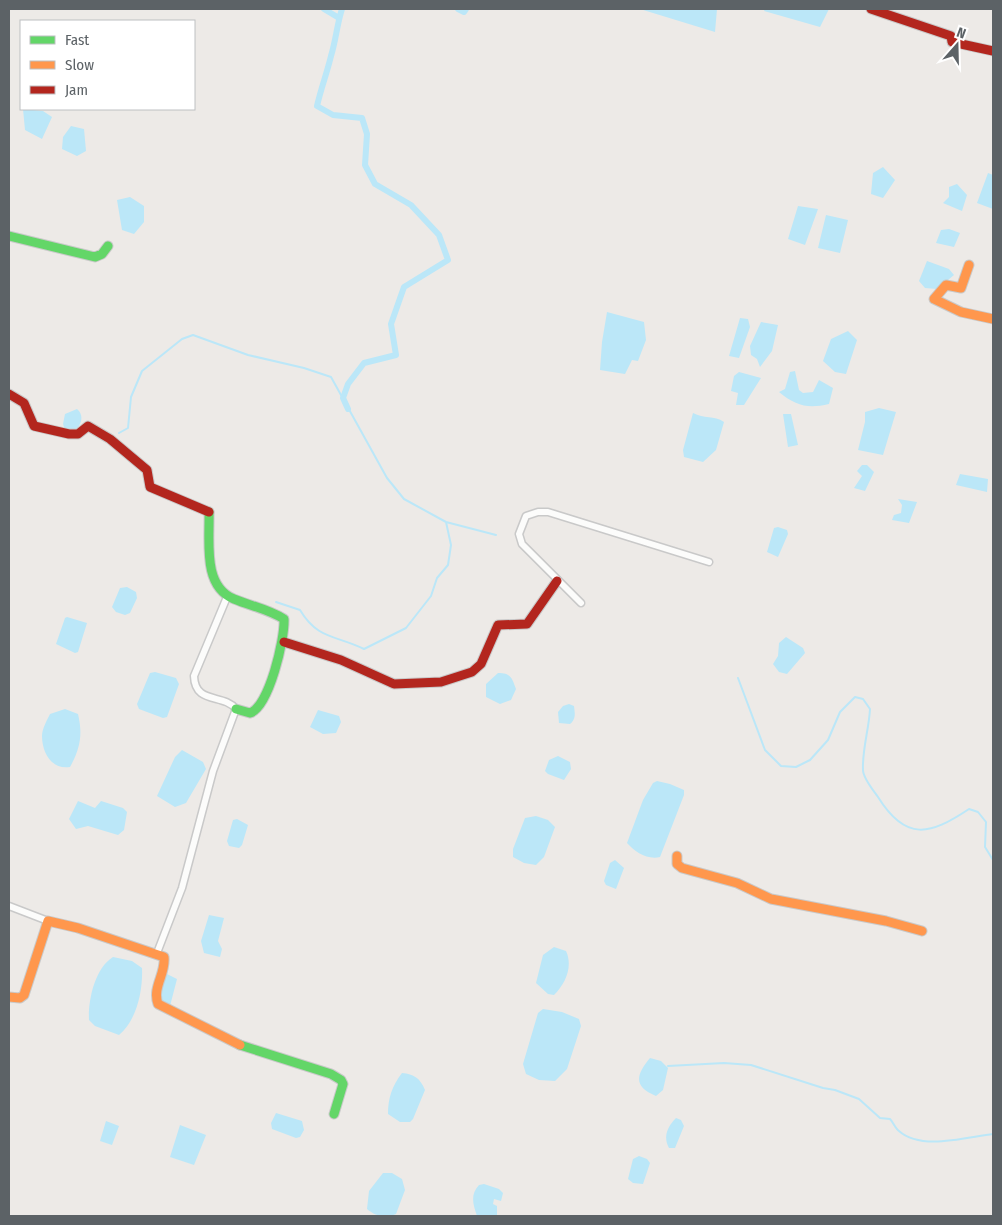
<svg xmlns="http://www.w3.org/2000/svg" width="1002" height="1225" viewBox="0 0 1002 1225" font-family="'Fira Sans Condensed',sans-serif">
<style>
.water{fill:#bbe7f8}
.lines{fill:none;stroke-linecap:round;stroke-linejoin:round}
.stream{stroke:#bbe7f8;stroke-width:2}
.canal{stroke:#bbe7f8;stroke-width:6}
.street-casing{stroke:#c9c9c9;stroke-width:9}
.fast-casing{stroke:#c9c9c9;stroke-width:11}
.slow-casing{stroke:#c9c9c9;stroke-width:11}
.jam-casing{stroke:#c9c9c9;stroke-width:11}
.street{stroke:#fcfcfb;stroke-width:6}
.fast{stroke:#63d668;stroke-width:9}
.slow{stroke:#ff974d;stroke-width:9}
.jam{stroke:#b3261e;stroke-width:9}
</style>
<rect width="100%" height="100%" fill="#edeae7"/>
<path class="water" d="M640,9h77l-2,23z
M765,9h64l-9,18 -56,-16z
M23,109l20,2 9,6 -10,22 -17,-9z
M71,126l13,3 2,22 -9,5 -15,-7 1,-12z
M883,167l12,13 -12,18 -12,-4 2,-21z
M988,173l5,2v34l-16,-6z
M957,184l10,11 -5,16 -19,-8 6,-6v-10z
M130,197l14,9v16l-10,12 -12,-4 -5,-30z
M798,206l20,3 -13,36 -17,-6z
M826,215l22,5 -8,33 -22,-5z
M949,229l11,4 -6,14 -18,-4 5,-13z
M927,261l22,8 5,6 -17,14 -12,-1 -6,-7z
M607,312l37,10 2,18 -8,21 -6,-1 -7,14 -25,-4 2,-28z
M740,318l8,1 2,8 -11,31 -10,-2z
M761,322l17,3 -6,26 -12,16 -3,-8 -6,-4 -1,-9z
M848,331l9,9 -11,34 -11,-2 -12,-11 8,-22z
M795,371l4,19 4,3 10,-1 6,-12 14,8 -4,16c-21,5 -33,2 -50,-12l6,-3 5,-17z
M739,372l22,6 -17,27h-8l2,-12 -7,-2 3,-15z
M879,408l17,4 -13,43 -25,-5 7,-28v-10z
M77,409c8,7 4,16 -3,23l-9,-2 -2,-6 2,-10z
M693,413c11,6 21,2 31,9l-8,28 -13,12 -19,-5 -1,-7z
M783,414h8l7,31 -10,2z
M862,465h5l7,7 -9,19 -11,-3 8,-12 -5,-5z
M960,474l28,5 -1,13 -31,-7z
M898,499l19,3 -8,21 -17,-3 2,-5 7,-2 1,-8z
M778,527l9,3 1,4 -10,23 -11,-5 7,-24z
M127,587l9,5 1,6 -7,15 -5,2 -9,-3 -4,-5 8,-19z
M67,617l20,6 -9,29 -3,1 -19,-9 9,-26z
M786,637l17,11 2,5 -18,21 -8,-2 -6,-8 5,-8 1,-13z
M155,672l21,6 3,6 -12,33 -4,1 -24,-9 -2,-5 13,-31z
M498,673c13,0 14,5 18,16l-5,11 -11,4 -14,-7v-13z
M569,704l5,2c1,8 2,13 -4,18l-11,-1 -1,-11 5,-6z
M65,709l13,5c5,21 2,35 -8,53 -18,3 -28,-14 -28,-31 0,-7 5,-16 8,-22z
M318,710l21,6 2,6 -5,11 -13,1 -13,-7z
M182,750l21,12 3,7 -20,34 -11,4 -18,-11 18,-39z
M558,756l12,6 1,7 -7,11 -16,-6 -3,-3 4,-11z
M657,781l13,3 14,6v5l-24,62c-13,3 -25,-5 -33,-14l16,-43 10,-17z
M78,801l17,7 6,-7 22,7 4,4 -3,18 -6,5 -30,-9 -12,3 -7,-10z
M536,816l12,4 7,7 -11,30 -8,8 -12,-2 -11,-6v-8l12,-31z
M237,819l11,6 -6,20 -3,3 -10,-2 -2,-5 6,-21z
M615,860l9,8 -8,21 -10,-4 -2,-4 6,-18z
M209,915l15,3 -6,23 4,8 -2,8 -16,-4 -3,-12z
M554,947l12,4c7,15 0,32 -12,44l-6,-1 -12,-11 7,-28z
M113,957l19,4 10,7c1,22 -5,52 -23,67l-24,-9 -6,-6c-1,-20 6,-52 24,-63z
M167,974l10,5 -7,27 -9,-5 -2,-6z
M543,1009l19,3 17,7 2,7 -14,43 -12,12 -16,-1 -13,-6 -3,-10 15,-51z
M650,1058l11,3 7,7 -5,22 -7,6c-22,-9 -21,-20 -6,-38z
M402,1073c12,1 18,5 23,17l-12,29 -3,3h-10l-12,-8c0,-16 4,-28 14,-41z
M276,1113l26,8 2,9 -4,7 -4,1 -24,-9 -1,-6z
M676,1118l5,2 3,6 -9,22h-6c-6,-11 -2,-21 7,-30z
M106,1121l13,5 -7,19 -12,-4z
M180,1125l26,10 -12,30 -24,-8z
M639,1156l8,3 3,4 -7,21 -10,-1 -5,-4 5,-20z
M383,1173h9l10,6 3,11 -9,24c-10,5 -21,2 -29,-5l2,-18z
M484,1184l15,5 4,4 -2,8 -7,-2 -1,5 4,2v10h-20c-4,-12 -7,-21 2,-31z"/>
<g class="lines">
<path class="stream" d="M119,433l9,-5 3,-31 11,-26 40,-32 11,-4 55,20 56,13 27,9 56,101 17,21 42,23 50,13
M276,602l24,8c18,30 36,25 64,39l42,-21 25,-32 6,-18 11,-13 3,-20 -5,-23
M738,678l27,72 16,16 15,1 14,-7 18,-20 12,-28 15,-15 8,2 7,10c-1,20 -8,41 -7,61 0,8 10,20 15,27 28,45 52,38 91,12l9,3 8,10 -1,25 8,13
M668,1066l56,-3 27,2 72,23 12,2 24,9 21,19 10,1c3,3 5,9 9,12 22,20 68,6 94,3"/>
<path class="canal" d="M324,9l15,9
M342,9c-5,15 -6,31 -11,47 -4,17 -10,32 -14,50l16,9 29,3 5,16 -2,31 10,19 36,21 28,30 9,25 -44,27 -13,37 5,31 -32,8 -16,21 -5,14 5,11
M458,9l6,3 2,-3"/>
<g class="street-casing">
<path id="street" d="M581,603l-59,-59 -3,-10 7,-18 12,-4h10l161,50
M9,906l39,15
M157,953l25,-65 31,-117 23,-62c-13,-16 -41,-4 -42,-33l33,-79"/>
</g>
<g class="fast-casing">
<path id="fast" d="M9,236l86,21 7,-3 6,-8
M209,512c1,29 -7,74 25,87 17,7 34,10 50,20 1,20 -15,88 -34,94l-14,-4
M240,1045l91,29 10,6 2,4 -9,30"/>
</g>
<g class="slow-casing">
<path id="slow" d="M969,265l-8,23 -15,-3 -12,14 27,13 32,7
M677,856v8l5,4 55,15 34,16 115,22 36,10
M9,997l11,1 4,-3 24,-74 30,7 86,29c2,17 -12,30 -6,47l82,41"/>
</g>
<g class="jam-casing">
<path id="jam" d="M871,9l80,27 1,6 41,9
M9,394l15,9 10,23 35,8h9l10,-8 22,13 37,31 3,17 59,25
M284,642l57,18 53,24 47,-2 31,-10 9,-8 17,-39 29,-1 30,-43"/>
</g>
<use href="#street" class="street"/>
<use href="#fast" class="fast"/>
<use href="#slow" class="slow"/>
<use href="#jam" class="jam"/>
</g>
<rect width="1002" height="1225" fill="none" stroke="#5c6266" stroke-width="20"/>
<rect x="20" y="20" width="175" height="90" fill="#ffffff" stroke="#bec0c2"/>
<rect x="30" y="36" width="25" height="8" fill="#63d668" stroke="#bec0c2"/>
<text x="65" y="45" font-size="15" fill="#5c6266">Fast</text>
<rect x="30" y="61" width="25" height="8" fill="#ff974d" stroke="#bec0c2"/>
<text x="65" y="70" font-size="15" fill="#5c6266">Slow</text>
<rect x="30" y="86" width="25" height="8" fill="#b3261e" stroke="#bec0c2"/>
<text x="65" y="95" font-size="15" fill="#5c6266">Jam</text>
<g transform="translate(957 45) rotate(20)" stroke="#ffffff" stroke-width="4" paint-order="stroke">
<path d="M0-4L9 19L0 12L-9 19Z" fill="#5c6266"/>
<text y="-8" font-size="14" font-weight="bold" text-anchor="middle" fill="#5c6266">N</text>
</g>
</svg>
